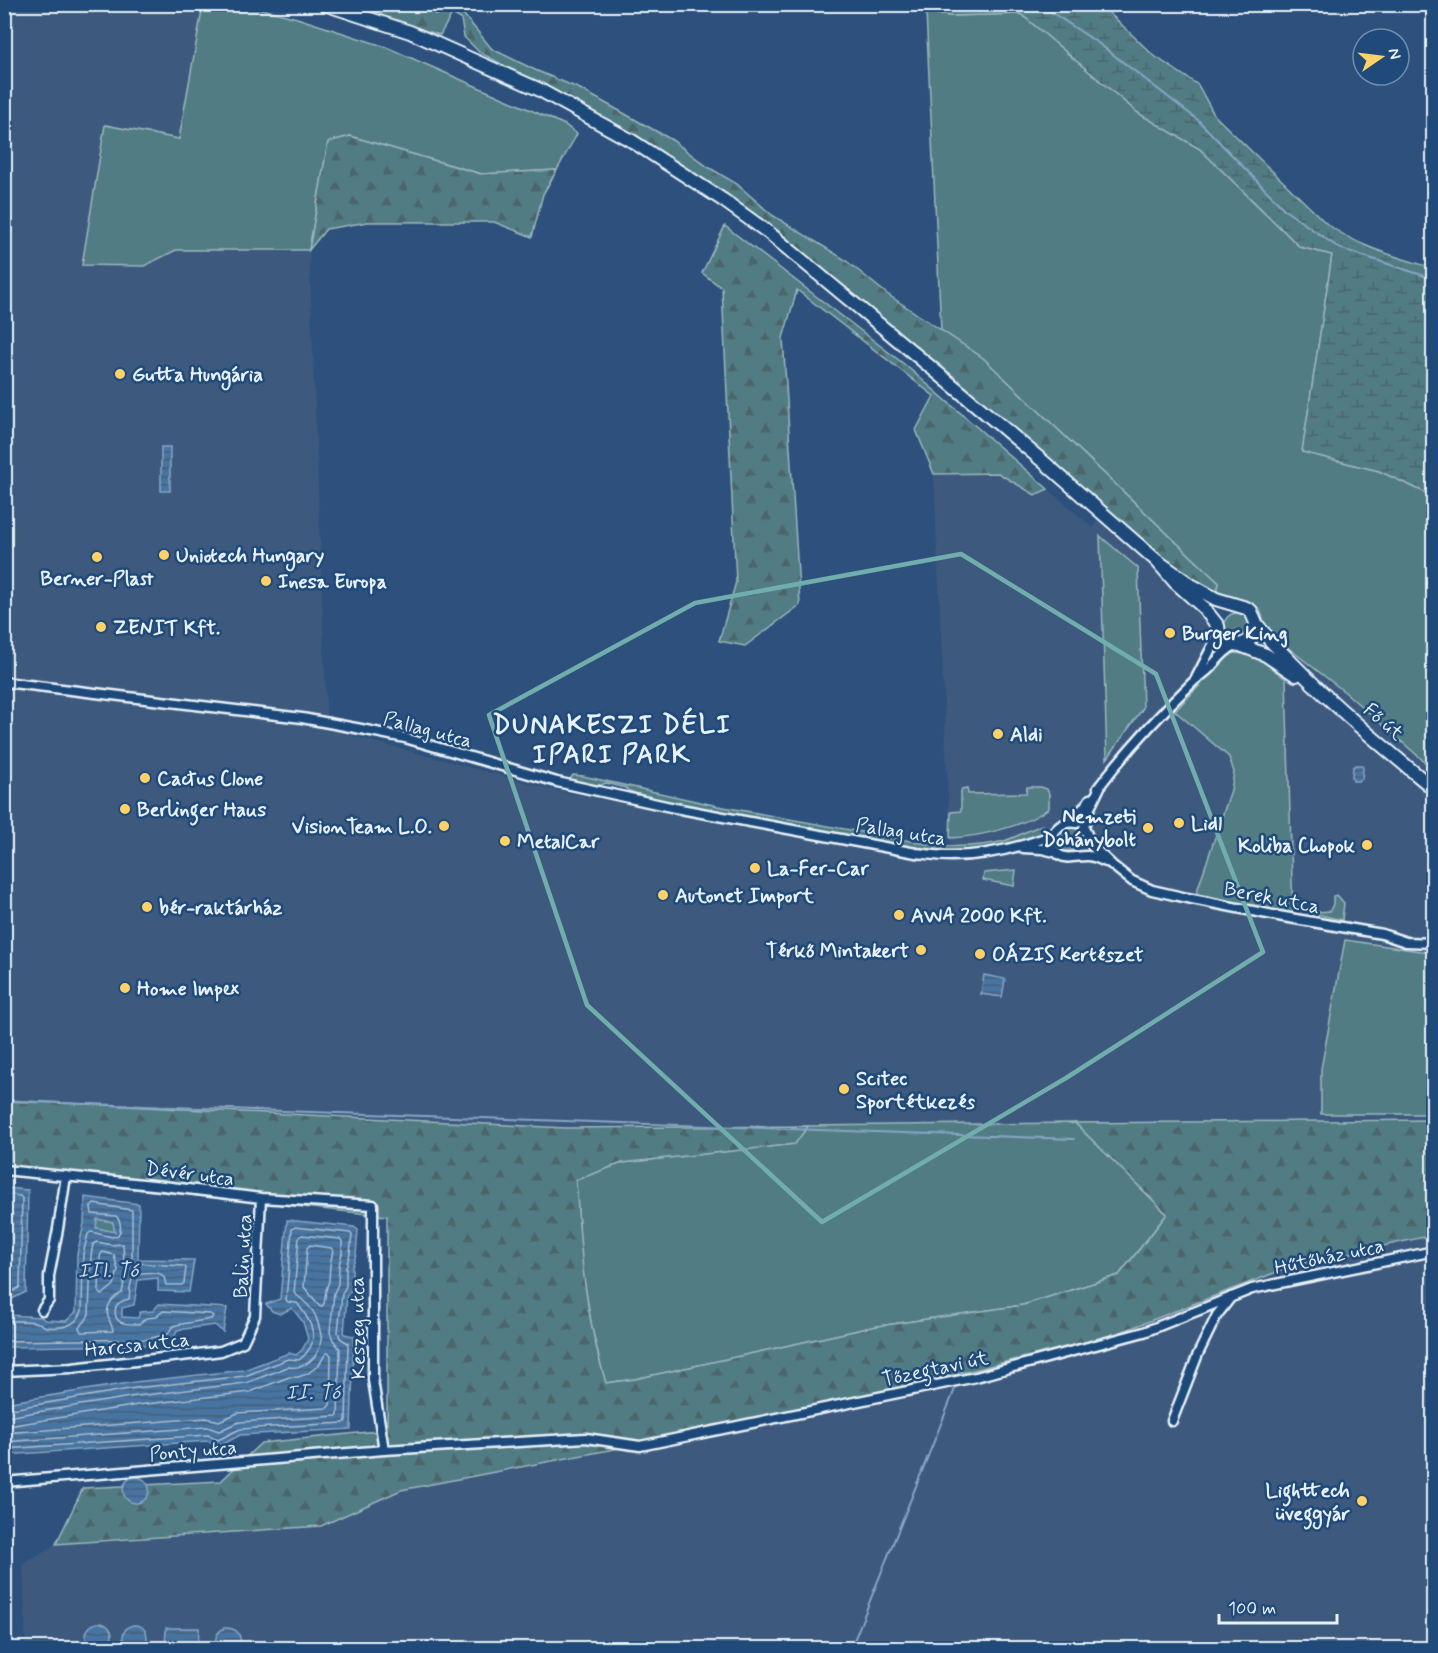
<svg xmlns="http://www.w3.org/2000/svg" width="1438" height="1653" viewBox="0 0 1438 1653" font-family="Mynerve,sans-serif">
<style>
.built{fill:#3d5a7e}
.green{fill:#517c84;stroke:#9cb6be;stroke-width:1.5}
.forest{fill:url(#forest-firs);stroke:#9cb6be;stroke-width:1.5}
.wetland{fill:url(#wetland-marsh);stroke:#9cb6be;stroke-width:1.5}
.water{fill:url(#water-rules);stroke:#87a6c5;stroke-width:1.5;fill-rule:evenodd}
.lines{fill:none;stroke-linecap:round;stroke-linejoin:round}
.shore{stroke:#a8bfd6;stroke-width:1.5}
.stream{stroke:#87a6c5;stroke-width:2}
.minor-casing{stroke:#e8f1f8;stroke-width:13}
.primary-casing{stroke:#e8f1f8;stroke-width:16}
.minor{stroke:#1f4a7a;stroke-width:8}
.primary{stroke:#1f4a7a;stroke-width:12}
.marked{fill:none;stroke:#71adac;stroke-width:4.5;stroke-linejoin:round}
.poi-dot{fill:#ffd166;stroke:#1f4a7a;stroke-width:2}
.labels{text-anchor:middle;stroke-width:5;stroke-linejoin:round;paint-order:stroke}
.poi-label{font-size:20px;font-weight:bold;fill:#e8f1f8;stroke:#1f4a7a;text-anchor:start}
.street-label{font-size:20px;fill:#e8f1f8;stroke:#1f4a7a}
.water-label{font-size:21px;font-style:italic;fill:#d0deeb;stroke:#1f4a7a}
.district-label{font-size:26px;font-weight:bold;letter-spacing:1.5px;fill:#e8f1f8;stroke:#1f4a7a}
</style>
<defs>
<pattern id="forest-firs" width="22" height="20" patternUnits="userSpaceOnUse" patternTransform="scale(1.5)"><rect width="22" height="20" fill="#517c84"/><path d="M5 1l3.5 6h-7zM16 11l3.5 6h-7z" fill="#4c656a"/></pattern>
<pattern id="wetland-marsh" width="20" height="14" patternUnits="userSpaceOnUse" patternTransform="scale(1.5)"><rect width="20" height="14" fill="#517c84"/><path d="M1 5h8M5 5V1M11 12h8M15 12V8" fill="none" stroke="#4c656a"/></pattern>
<pattern id="water-rules" width="6" height="5" patternUnits="userSpaceOnUse" patternTransform="scale(1.5)"><rect width="6" height="5" fill="#4774a3"/><path d="M0 2.5h6" fill="none" stroke="#465e76"/></pattern>
</defs>
<rect width="100%" height="100%" fill="#2d517c"/>
<filter id="ink" filterUnits="userSpaceOnUse"><feTurbulence type="fractalNoise" baseFrequency=".0167" numOctaves="2"/><feDisplacementMap in="SourceGraphic" scale="12" xChannelSelector="R" yChannelSelector="G"/><feConvolveMatrix kernelMatrix="1 2 1 2 8 2 1 2 1" color-interpolation-filters="sRGB"/></filter>
<g filter="url(#ink)">
<path class="built" d="M5,5h198l-24,134 -73,-14 -24,139 62,2 32,-16h133l18,479 235,63 389,71 -17,-389 64,-1 37,22 13,-6 45,39 11,-19 112,86 -8,24 2,4 2,10 -2,9 19,13 -54,56 54,46 5,15 -3,18 -35,104 96,22 -38,-261 14,-23 78,61 87,76v351l-867,8 -561,-28z
M1433,1235l1,405 -4,8h-586l3,-10 -48,10h-773l-3,-84 33,-20 265,-18 80,-36 229,-44 483,-111 182,-70z"/>
<path class="green" d="M203,5h44l50,13 89,29 179,78 12,9 -20,36 -75,4 -132,-38 -22,6 -19,108h-133l-32,16 -62,-1 23,-140 74,14z
M926,12l23,4 72,-2 117,99 62,36 100,98 32,8 -30,197 77,19 54,25v273l-87,-76 -78,-61 -8,-22 -7,-7 -37,-8 3,-12 -236,-225 -42,-28z
M1100,536l38,32 5,140 -36,51z
M1224 626a13 13 0 1 1 26 0a13 13 0 1 1-26 0Z
M1233,653l21,2 32,24 7,237 -97,-22 35,-104 3,-18 -5,-15 -54,-46 54,-56z
M573,775l10,1 135,30 220,40c22,1 44,1 66,-5 13,-4 25,-12 39,-16l3,7 -2,3 -7,3 -63,13h-33l-48,-6 -247,-48 -19,-7 -1,-2 -20,-5 -5,2 -16,-1 -15,-5z
M1027,787h14l6,2 2,5v14c-23,18 -70,29 -99,30l1,-26 10,-1v-20l1,-2 5,-1 1,6 58,-1z
M1072,826l8,4c4,8 -1,14 -7,20l-9,1 -7,-5v-8l10,-11z
M1016,870l-2,16 -31,-6 1,-7z
M1337,895l7,8 -2,17 -35,-8v-2l1,-1 9,3 13,-1 3,-7v-8z
M1345,940l88,13v161h-112v-45z
M1075,1123l92,91 -48,61 -96,30 -151,22 -237,52 -30,4 -13,-55 -11,-67 -5,-81 46,-17 172,-19 14,-18z"/>
<path class="forest" d="M338,5h78l21,10 9,-10h19l-1,10 28,34 43,21 45,19 92,51 36,27 29,17 35,31 72,44 43,35 96,64 236,225 -3,12 -46,-31 -66,-55 -328,-278 -245,-151 -52,-28 -15,-15 -3,-18 -9,-5 -12,21z
M350,136l131,38 76,-4 -14,24 -11,43 -38,-15h-126l-42,7 -17,21 19,-108z
M725,226l179,138 144,125 -13,6 -37,-22 -64,1 -18,-44 18,-34 -137,-106 -14,48 17,267 -55,41 -26,-5 17,-59 -14,-294 -20,-15z
M5,1100l561,28 242,-2 -13,18 -173,19 -46,17c4,68 9,137 30,203l29,-4 237,-52 151,-22 96,-30 48,-61 -92,-91 358,-3 1,115 -139,30 -182,70 -155,39 -328,72 -229,44 -80,36 -265,18 27,-56 138,-7 40,-38 126,-13v-214l-382,-41z
M97,1219l16,3 2,10 -19,-4z"/>
<path class="wetland" d="M919,5h182l52,50 45,30 17,31 112,108c31,23 70,33 106,44v228l-54,-25 -77,-19 30,-197 -32,-8 -100,-98 -62,-36 -117,-99 -72,2 -23,-4z"/>
<path class="water" d="M161,447h9v44h-9z
M1356,765h6l1,3 -1,11 -4,2h-5l-1,-5 1,-9z
M984,975l21,4 -3,18 -21,-3z
M5,1188l23,2 -2,102 -18,9 -1,14 34,2 4,3 21,1 10,-9 1,-58 7,-30 1,-27 54,7 -1,55 56,1 -5,32 -31,-1v-13l-20,2 -4,25 -12,3v9l16,1 2,-6 13,-1 6,-7 68,4 -4,24 -8,-7 -38,5 -3,9 -26,6 -143,2 -1,-88 5,-1 -5,-10 2,-53h-1zM97,1219l16,3 2,10 -19,-4z
M287,1220l67,7 4,3 -2,25 -4,12v22l-5,6 -3,39 10,2 -3,93 -111,6 -22,12 -10,-6 -203,14v-52l130,-21 109,-12 45,-17 7,2 6,-5 6,-11 -5,-17 -11,-14 -12,6 -8,-3 -6,-7 14,-5z
M123 1490a13 13 0 1 1 26 0a13 13 0 1 1-26 0Z
M86 1636a13 13 0 1 1 26 0a13 13 0 1 1-26 0Z
M123 1637a12 12 0 1 1 24 0a12 12 0 1 1-24 0Z
M166,1628h33l-1,20h-33z
M224,1628c13,-1 20,8 14,20h-19c-6,-8 -3,-15 5,-20z"/>
<g class="lines">
<path class="shore" d="M4,1194l16,2 2,2 -2,89 -16,10
M97,1242l15,3 11,-1 1,16 5,10 -4,7 -3,16c-11,5 -19,16 -12,29 1,3 3,5 3,9l-32,1 -2,-4 7,-8 3,-6 2,-58 2,-12z
M310,1245l21,3 2,2 -3,15 -1,16 -3,9 -2,14 -2,2 -3,-1 -15,-18 3,-39z
M103,1252l11,3 4,15 -4,15 -12,10 -3,-3 1,-35 1,-3z
M4,1320c11,2 26,0 34,3 3,0 5,3 8,4 15,2 30,0 36,-16l1,-57 5,-20 3,-2 21,5 6,-2c4,-5 3,-14 -2,-19l-24,-2 -1,-7 3,-3 38,6v47l3,6 49,3 2,2 -2,15 -2,2h-16c-1,-3 -1,-7 -3,-9 -3,-5 -24,-4 -28,-1 -6,5 -5,18 -6,24 -4,1 -7,2 -10,4 -5,3 -5,15 0,18 4,4 15,3 20,3l7,-6 10,-1 7,-6 47,3 3,2 -2,3 -35,6 -4,2 -4,7 -21,5 -143,2
M4,1409h7l125,-21 109,-12 43,-17 11,1c24,-18 13,-38 -2,-57l-9,-1 -2,-2 6,-71 3,-2 55,6 2,2 -2,19 -4,13v19l-4,8 -4,38 2,6 8,5 -2,78 -2,2 -104,6 -22,11 -10,-5 -204,14
M4,1416h8l125,-20 109,-13 42,-16c16,3 32,-10 33,-27 1,-6 -3,-17 -5,-23 -4,-10 -14,-18 -22,-24l5,-56 3,-2 38,4 2,2v12l-3,13 -1,18 -4,9 -4,39 3,8 7,9 -2,65 -1,2 -98,6 -20,9 -12,-4 -203,15
M4,1425h10l124,-20 112,-13 39,-15h9l9,-3 12,-9 7,-12h3l2,2 -1,50 -3,3 -89,5 -19,8 -13,-3 -202,15"/>
<path class="stream" d="M1039,4l59,39 100,77 88,91 53,37 95,31
M4,1101l1070,38
M959,1378l4,-11
M851,1648l106,-264"/>
<g class="minor-casing">
<path id="minor" d="M1196,678l23,-45
M4,682l298,36 59,11 44,9 152,44 118,26 241,45c11,1 23,3 34,3 35,0 69,-8 103,-21
M1101,785l-14,29 -3,14 9,19 19,18 20,16 20,9 35,8 91,18 104,18 24,8 28,1
M1098,788c28,-37 62,-74 96,-107 4,-4 10,-7 14,-11 10,-10 14,-18 27,-25
M1073,822l17,-23
M1076,823c-16,-4 -33,15 -20,29 8,10 22,3 32,4 6,0 13,4 18,6
M1023,848l19,1 13,3
M4,1170l159,16 98,12 112,7v175l11,70
M42,1310l7,-10v-24l9,-47 8,-53
M4,1371l68,-3 118,-13 31,-4 22,-9 12,-26 6,-118
M1172,1421l26,-67 19,-39 14,-18
M4,1482l380,-32 202,-12 54,8 336,-69 168,-45 108,-43 182,-38"/>
</g>
<g class="primary-casing">
<path id="primary" d="M324,4l86,28 128,57 94,52 91,59 46,33 188,156 88,74 112,98 34,24 25,14 30,9 5,3 5,12v8l-4,6 -5,5 -7,3 -12,-2 -5,-5 -4,-5 -1,-7 -15,-19 -28,-25 -18,-21
M1256,623c11,16 24,27 37,41 44,45 93,85 141,125
M1240,645l26,10 30,20"/>
</g>
<use href="#minor" class="minor"/>
<use href="#primary" class="primary"/>
</g>
</g>
<path class="marked" d="M961,554l195,120 107,278 -197,126 -244,144 -235,-217 -98,-290 206,-112z"/>
<g class="poi-dot">
<circle cx="120" cy="374" r="6"/>
<circle cx="164" cy="555" r="6"/>
<circle cx="97" cy="557" r="6"/>
<circle cx="266" cy="581" r="6"/>
<circle cx="101" cy="627" r="6"/>
<circle cx="1170" cy="633" r="6"/>
<circle cx="998" cy="734" r="6"/>
<circle cx="145" cy="778" r="6"/>
<circle cx="125" cy="809" r="6"/>
<circle cx="1179" cy="823" r="6"/>
<circle cx="444" cy="826" r="6"/>
<circle cx="1148" cy="828" r="6"/>
<circle cx="505" cy="841" r="6"/>
<circle cx="1367" cy="845" r="6"/>
<circle cx="755" cy="868" r="6"/>
<circle cx="663" cy="895" r="6"/>
<circle cx="147" cy="907" r="6"/>
<circle cx="899" cy="915" r="6"/>
<circle cx="921" cy="950" r="6"/>
<circle cx="980" cy="954" r="6"/>
<circle cx="125" cy="988" r="6"/>
<circle cx="844" cy="1089" r="6"/>
<circle cx="1362" cy="1501" r="6"/>
</g>
<g class="labels">
<g class="poi-label">
<text x="132" y="381">Gutta Hungária</text>
<text x="176" y="562">Uniotech Hungary</text>
<text x="97" y="585" text-anchor="middle">Berner-Plast</text>
<text x="278" y="588">Inesa Europa</text>
<text x="113" y="634">ZENIT Kft.</text>
<text x="1182" y="640">Burger King</text>
<text x="1010" y="741">Aldi</text>
<text x="157" y="785">Cactus Clone</text>
<text x="137" y="816">Berlinger Haus</text>
<text x="1136" y="823" text-anchor="end">Nemzeti<tspan x="1136" dy="23">Dohánybolt</tspan></text>
<text x="1191" y="830">Lidl</text>
<text x="432" y="833" text-anchor="end">VisionTeam L.O.</text>
<text x="517" y="848">MetalCar</text>
<text x="1355" y="852" text-anchor="end">Koliba Chopok</text>
<text x="767" y="875">La-Fer-Car</text>
<text x="675" y="902">Autonet Import</text>
<text x="159" y="914">bér-raktárház</text>
<text x="911" y="922">AWA 2000 Kft.</text>
<text x="909" y="957" text-anchor="end">Térkő Mintakert</text>
<text x="992" y="961">OÁZIS Kertészet</text>
<text x="137" y="995">Home Impex</text>
<text x="856" y="1085">Scitec<tspan x="856" dy="23">Sportétkezés</tspan></text>
<text x="1350" y="1497" text-anchor="end">Lighttech<tspan x="1350" dy="23">üveggyár</tspan></text>
</g>
<g class="street-label">
<text transform="translate(1384 721) rotate(41)" y="7">Fő út</text>
<text transform="translate(428 729) rotate(15)" y="7">Pallag utca</text>
<text transform="translate(901 831) rotate(9)" y="7">Pallag utca</text>
<text transform="translate(1272 897) rotate(11)" y="7">Berek utca</text>
<text transform="translate(190 1173) rotate(7)" y="7">Dévér utca</text>
<text transform="translate(242 1256) rotate(-87)" y="7">Balin utca</text>
<text transform="translate(1329 1256) rotate(-12)" y="7">Hűtőház utca</text>
<text transform="translate(357 1328) rotate(-91)" y="7">Keszeg utca</text>
<text transform="translate(137 1344) rotate(-6)" y="7">Harcsa utca</text>
<text transform="translate(935 1368) rotate(-12)" y="7">Tőzegtavi út</text>
<text transform="translate(193 1450) rotate(-5)" y="7">Ponty utca</text>
</g>
<g class="water-label">
<text x="108" y="1277">III. Tó</text>
<text x="313" y="1399">II. Tó</text>
</g>
<g class="district-label">
<text x="612" y="733">DUNAKESZI DÉLI<tspan x="612" dy="30">IPARI PARK</tspan></text>
</g>
</g>
<rect width="1438" height="1653" fill="none" stroke="#1f4a7a" stroke-width="24"/>
<rect x="12" y="12" width="1414" height="1629" fill="none" stroke="#e8f1f8" stroke-width="2" filter="url(#ink)"/>
<g transform="translate(1381 57) rotate(76)"><circle r="28" fill="#1f4a7a" stroke="#6f8dac" stroke-width="1.5"/>
<path d="M0-4.5L10 22L0 15L-10 22Z" fill="#ffd166"/>
<text y="-9" font-size="16" font-weight="bold" text-anchor="middle" fill="#e8f1f8">N</text>
</g>
<path d="M1219 1614v9h118v-9" fill="none" stroke="#e8f1f8" stroke-width="3"/>
<text x="1228" y="1614" font-size="18" fill="#e8f1f8" stroke="#1f4a7a" stroke-width="4.5" paint-order="stroke">100 m</text>
</svg>
